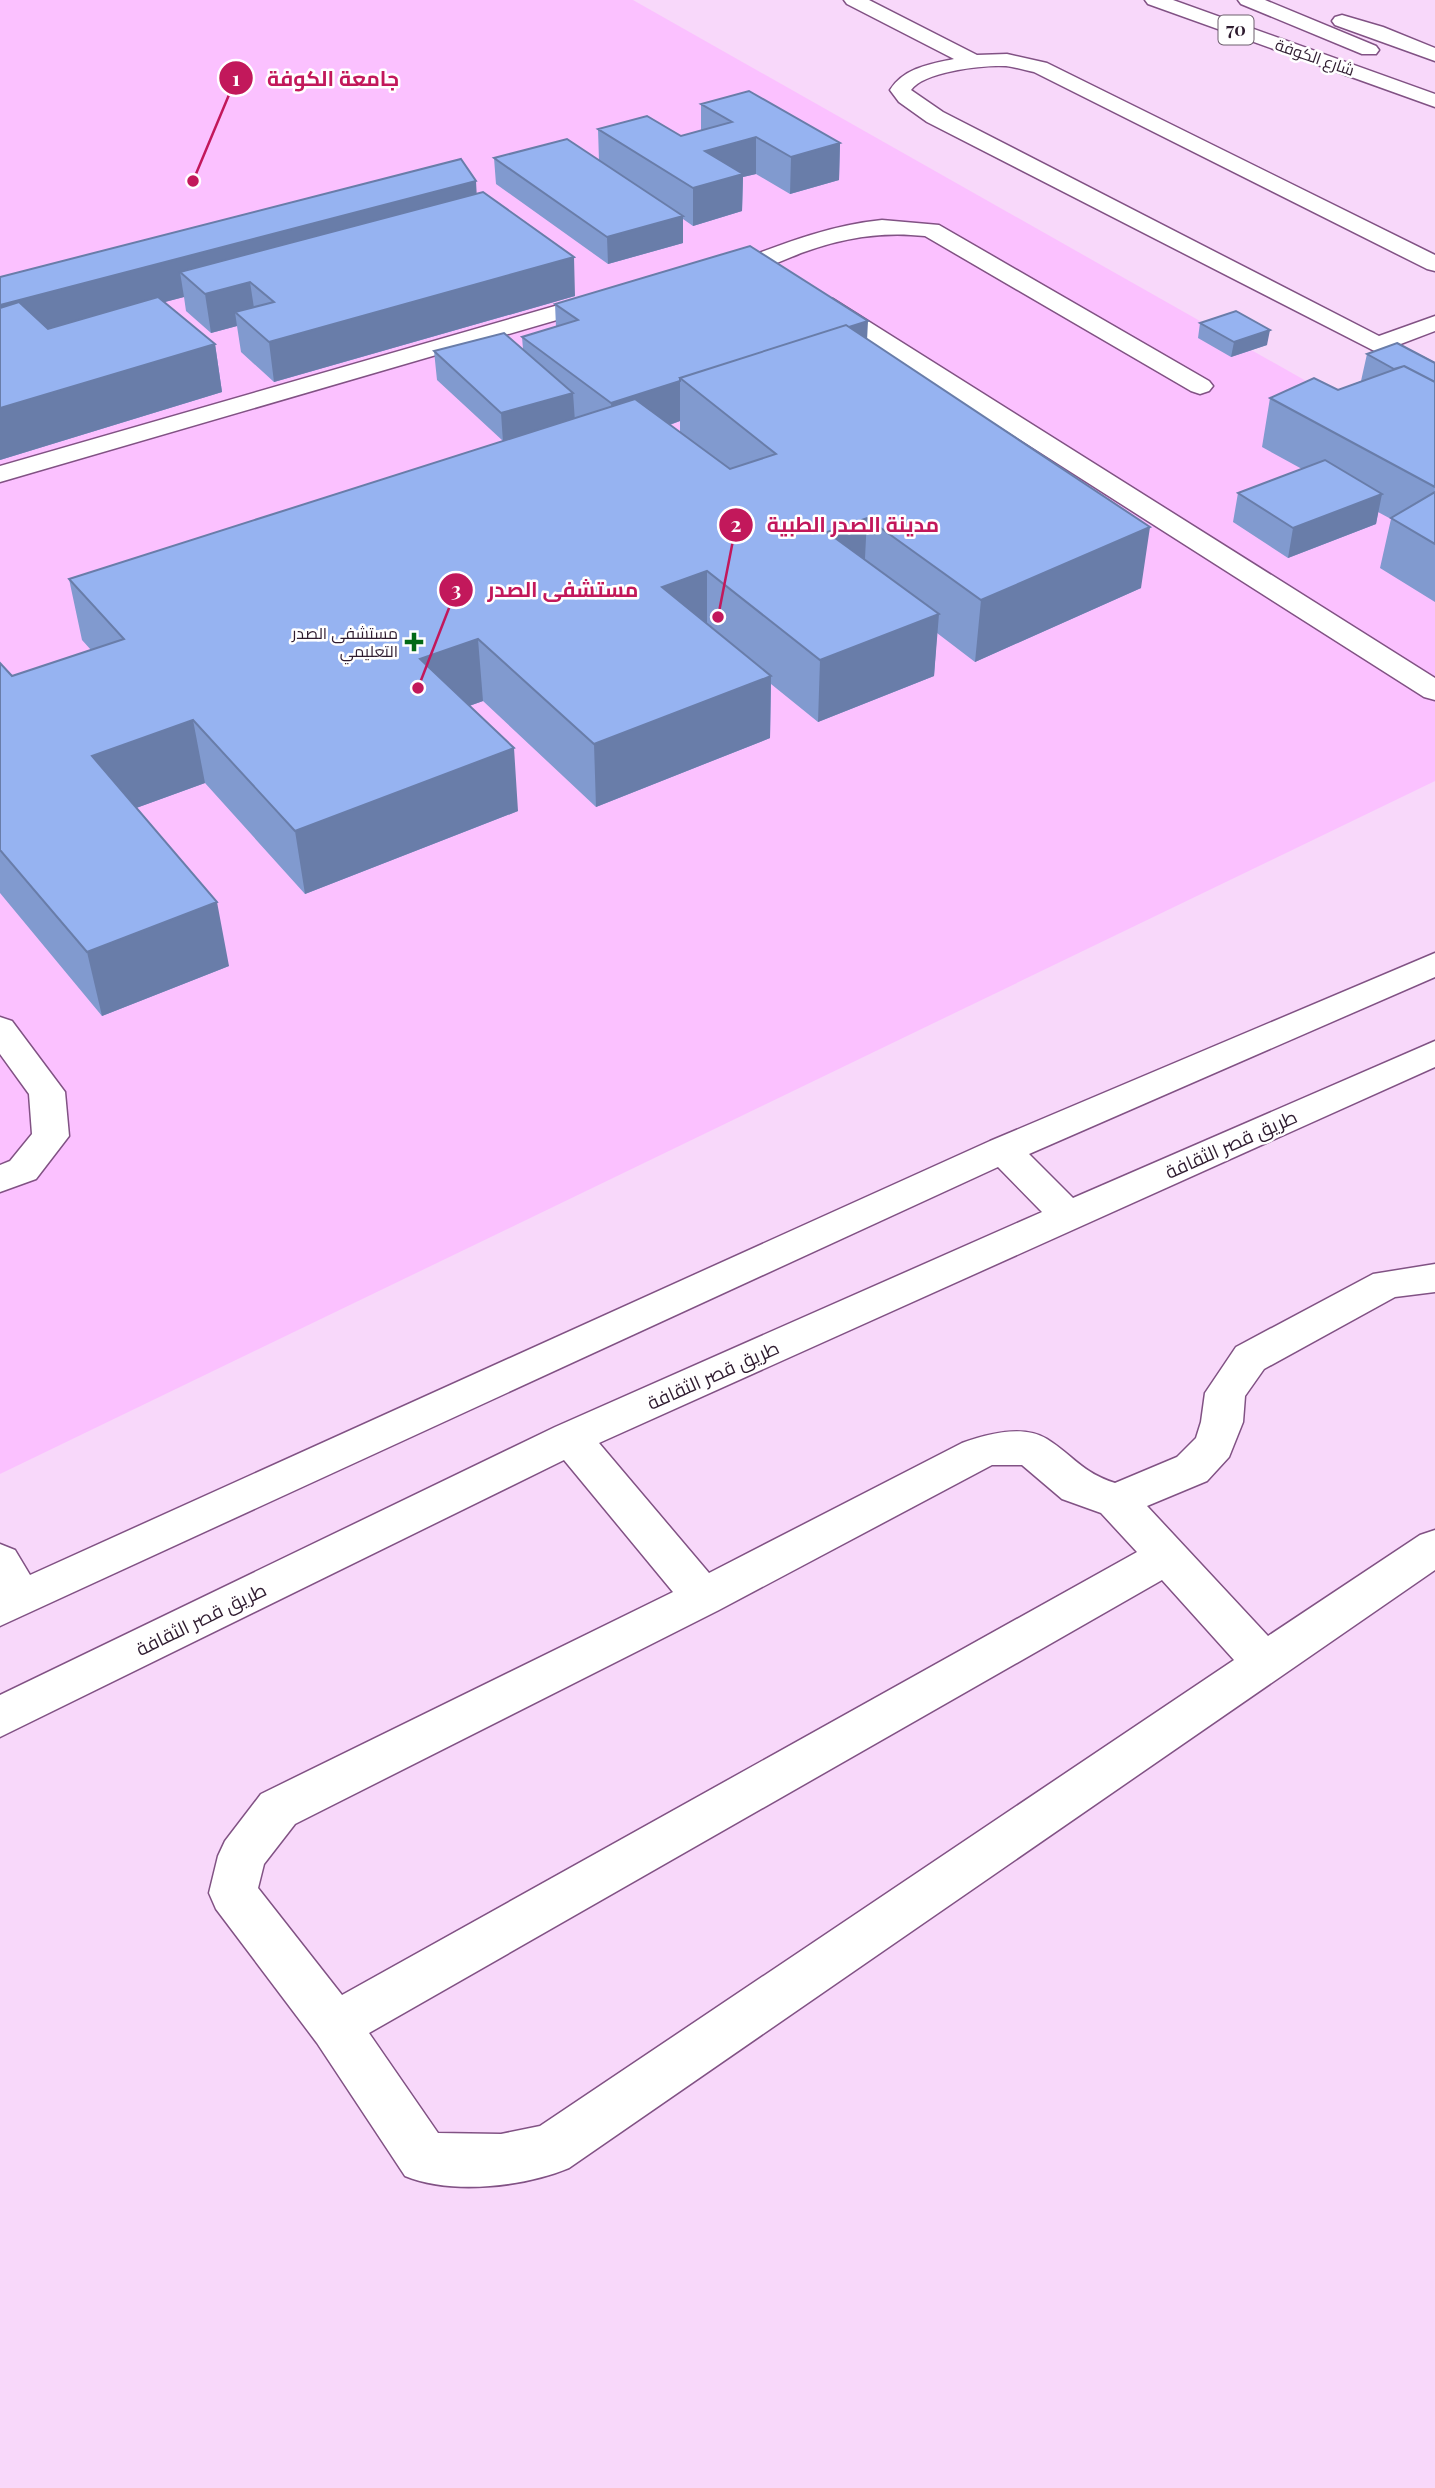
<svg xmlns="http://www.w3.org/2000/svg" width="1435" height="2488" viewBox="0 0 1435 2488" font-family="'Playfair Display',Cairo,serif">
<style>
.built{fill:#fbc1ff}
.lines{fill:none;stroke-linecap:round;stroke-linejoin:round}
.minor-casing{stroke:#815284;stroke-width:3}
.highway-casing{stroke:#815284;stroke-width:3}
.minor{fill:#fff;fill-rule:evenodd}
.highway{fill:#fff;fill-rule:evenodd}
.wall{fill:#819acf;fill-rule:evenodd}
.shaded-wall{fill:#697da9}
.building{fill:#96b3f1;stroke:#697da9;stroke-width:2}
.poi-dot{fill:#026915;stroke:#fff;stroke-width:2.5}
.labels{text-anchor:middle;stroke-width:5;stroke-linejoin:round;paint-order:stroke}
.far-street-label{font-size:16px;fill:#2e1b2f;stroke:#fff}
.far-poi-label{font-size:16px;fill:#2e1b2f;stroke:#fff;text-anchor:end}
.shield{fill:#fff;stroke:#6d5f6d;stroke-width:2}
.shield-label{font-size:18px;font-weight:bold;fill:#2e1b2f}
.street-label{font-size:19px;fill:#2e1b2f;stroke:#fff}
.leader{fill:none;stroke:#c2185b;stroke-width:2.5}
.callout-dot{fill:#c2185b;stroke:#fff;stroke-width:2.5}
.mark-label{font-size:21px;text-anchor:middle;font-weight:bold;fill:#fff}
.callout-label{font-size:21px;text-anchor:middle;font-weight:bold;fill:#c2185b;stroke:#fff;stroke-width:5;stroke-linejoin:round;paint-order:stroke}
</style>
<rect width="100%" height="100%" fill="#f8d8fa"/>
<path class="built" d="M0,0h633l802,454v327l-1435,693z"/>
<g class="lines">
<g class="minor-casing">
<path id="minor" d="M844,0h25l108,55 30,-1 40,9 388,192v16l-8,-2 -393,-197c-9,-2 -19,-5 -28,-6 -22,-1 -82,5 -95,24l32,22 436,224 56,-20v15l-37,14 37,19v18l-508,-260 -28,-20 -9,-12c14,-22 40,-26 64,-31l-107,-55z
M882,220l57,5 270,156 4,5 -4,5 -9,3 -9,-3 -266,-155c-44,-5 -83,2 -124,17 -17,7 -34,15 -52,19l-8,-2 -4,-5 4,-5c46,-18 91,-35 141,-40z
M607,291l8,2 4,5 -4,5 -615,179v-16z
M824,297l9,2 602,379v22l-11,-3 -609,-388 -3,-5 3,-5z
M1435,953v24l-406,177 44,44 362,-157v26l-836,376 110,130 253,-130c25,-9 61,-19 85,-4 27,17 34,33 68,44l62,-26 19,-19 5,-16 4,-29 31,-46 137,-73 62,-10v28l-40,5 -131,72 -19,27 -2,26 -14,35 -22,24 -60,25 121,130 152,-101 15,-5v40l-866,598c-46,19 -117,27 -164,8l-88,-133 -101,-134 -7,-16 9,-37 7,-15 36,-47 412,-202 -109,-132 -564,277v-42l555,-268 487,-215 -44,-45 -998,459v-82l15,6 15,25 960,-434zM992,1465h30l40,34 39,14 36,39 -795,443 -84,-107 6,-24 31,-40 424,-214zM1162,1580l72,80 -694,466 -39,8 -63,-1 -69,-100z
M0,1017l12,4 53,71 4,44 -33,43 -36,13v-27l10,-4 22,-27 -3,-40 -29,-40z"/>
</g>
<g class="highway-casing">
<path id="highway" d="M1145,0h28l262,94v13l-287,-103z
M1238,0h27l111,46 3,4 -3,4h-14l-121,-50z
M1342,15l41,12 52,21v13l-100,-36 -3,-4 3,-4z"/>
</g>
<use href="#minor" class="minor"/>
<use href="#highway" class="highway"/>
</g>
<path class="wall" d="M701,104l139,39 -1,37 -49,14 -34,-20 -13,3 -1,34 -49,15 -10,-7v24l-75,21 -112,-80 -2,-26 105,3 -1,-32 83,7 20,-5z
M476,194l99,102 -301,86 -33,-30 -4,-26 -26,7 -25,-22 -2,-14 -20,5 51,42 7,48 -222,68v-183z
M555,304l312,35 274,249 -166,74 -38,-29 -3,43 -116,46 -47,-38 -1,54 -174,69 -113,-106 -14,5 49,105 -213,83 -100,-111 -69,25 93,158 -127,50 -102,-123v-230l12,13 79,-26 -9,-10 -13,-61 434,-138 -66,-61 -3,-29 89,-2 -1,-12 34,-10zM680,421v11l-10,-7z
M1200,323l67,22 -36,12 -33,-19z
M1367,354l68,9v239l-55,-34 11,-49 -13,-7 -2,12 -88,34 -55,-36 5,-29 64,-24 -40,-22 8,-49 68,-8 23,-9z"/>
<path class="shaded-wall" d="M756,137v37l-13,3 -1,34 -49,15v-38l12,-37z
M840,143l-1,37 -49,14 1,-37z
M476,181l2,37 -298,54 4,25 -184,49v-41z
M683,216v27l-75,21 -1,-27z
M574,257l1,39 -301,86 -5,-40z
M250,282l6,39 -21,-9 2,14 -26,7 -6,-39z
M868,321l-2,39 -183,20z
M1270,330l-3,15 -36,12 3,-15z
M215,344l7,48 -222,68v-52z
M680,381v40l-67,23 -2,-41z
M573,393l2,29 -72,20 -2,-29z
M1382,494l-6,30 -88,34 5,-30z
M867,518l-3,60 -37,-46z
M1150,527l-9,61 -166,74 6,-62z
M707,571v61l-45,-45z
M939,614l-5,62 -116,46 2,-62z
M478,639l5,62 -56,20 -7,-62z
M771,676l-1,62 -174,69 -2,-63z
M193,720l12,63 -99,36 -14,-63z
M514,748l4,63 -213,83 -10,-63z
M217,902l12,64 -127,50 -15,-64z"/>
<path class="building" d="M749,91l91,52 -49,14 -35,-20 -51,14 38,23 -50,14 -95,-59 49,-13 34,20 51,-14 -31,-18z
M567,139l116,77 -76,21 -113,-79z
M461,159l15,22 -476,124v-28z
M483,192l91,65 -305,85 -34,-30 39,-10 -24,-20 -45,12 -25,-22z
M750,246l118,75 -19,6 -3,-2 -166,53v3l-69,22 -89,-66 56,-17 -23,-16z
M158,297l57,47 -215,64v-100l19,-6 29,27z
M1236,311l34,19 -36,12 -34,-19z
M846,325l304,202 -169,73 -114,-82 -40,14 112,82 -119,46 -113,-89 -45,16 109,89 -177,68 -116,-105 -58,20 94,89 -219,83 -102,-111 -101,36 125,146 -130,50 -87,-102v-187l12,13 112,-37 -55,-60 566,-180 95,70 46,-15 -96,-76z
M504,333l69,60 -72,20 -67,-62z
M1397,343l38,20v19l-31,-16 -10,3 -27,-15z
M1404,366l31,16v105l-165,-89 44,-20 24,12z
M1325,460l57,34 -89,34 -55,-35z
M1435,492v52l-44,-26z"/>
<path class="poi-dot" d="M410.5 631.5h7v7h7v7h-7v7h-7v-7h-7v-7h7z"/>
<g class="labels">
<g class="far-street-label">
<text transform="translate(1315 57) rotate(19)" y="6">شارع الكوفة</text>
</g>
<g class="far-poi-label">
<text x="398" y="639">مستشفى الصدر<tspan x="398" dy="18">التعليمي</tspan></text>
</g>
<rect class="shield" x="1218.5" y="15.5" width="35" height="29" rx="5"/>
<g class="shield-label">
<text x="1236" y="36">70</text>
</g>
<g class="street-label">
<text transform="translate(1231 1144) rotate(-24)" y="7">طريق قصر الثقافة</text>
<text transform="translate(713 1375) rotate(-24)" y="7">طريق قصر الثقافة</text>
<text transform="translate(201 1619) rotate(-26)" y="7">طريق قصر الثقافة</text>
</g>
</g>
<path class="leader" d="M193 181L236 78M718 617L736 525M418 688L456 590"/>
<g class="callout-dot">
<circle cx="193" cy="181" r="7"/>
<circle cx="718" cy="617" r="7"/>
<circle cx="418" cy="688" r="7"/>
<circle cx="236" cy="78" r="18"/>
<circle cx="736" cy="525" r="18"/>
<circle cx="456" cy="590" r="18"/>
</g>
<g class="mark-label">
<text x="236" y="86">1</text>
<text x="736" y="532">2</text>
<text x="456" y="597">3</text>
</g>
<g class="callout-label">
<text x="333" y="86">جامعة الكوفة</text>
<text x="853" y="532">مدينة الصدر الطبية</text>
<text x="563" y="597">مستشفى الصدر</text>
</g>
</svg>
